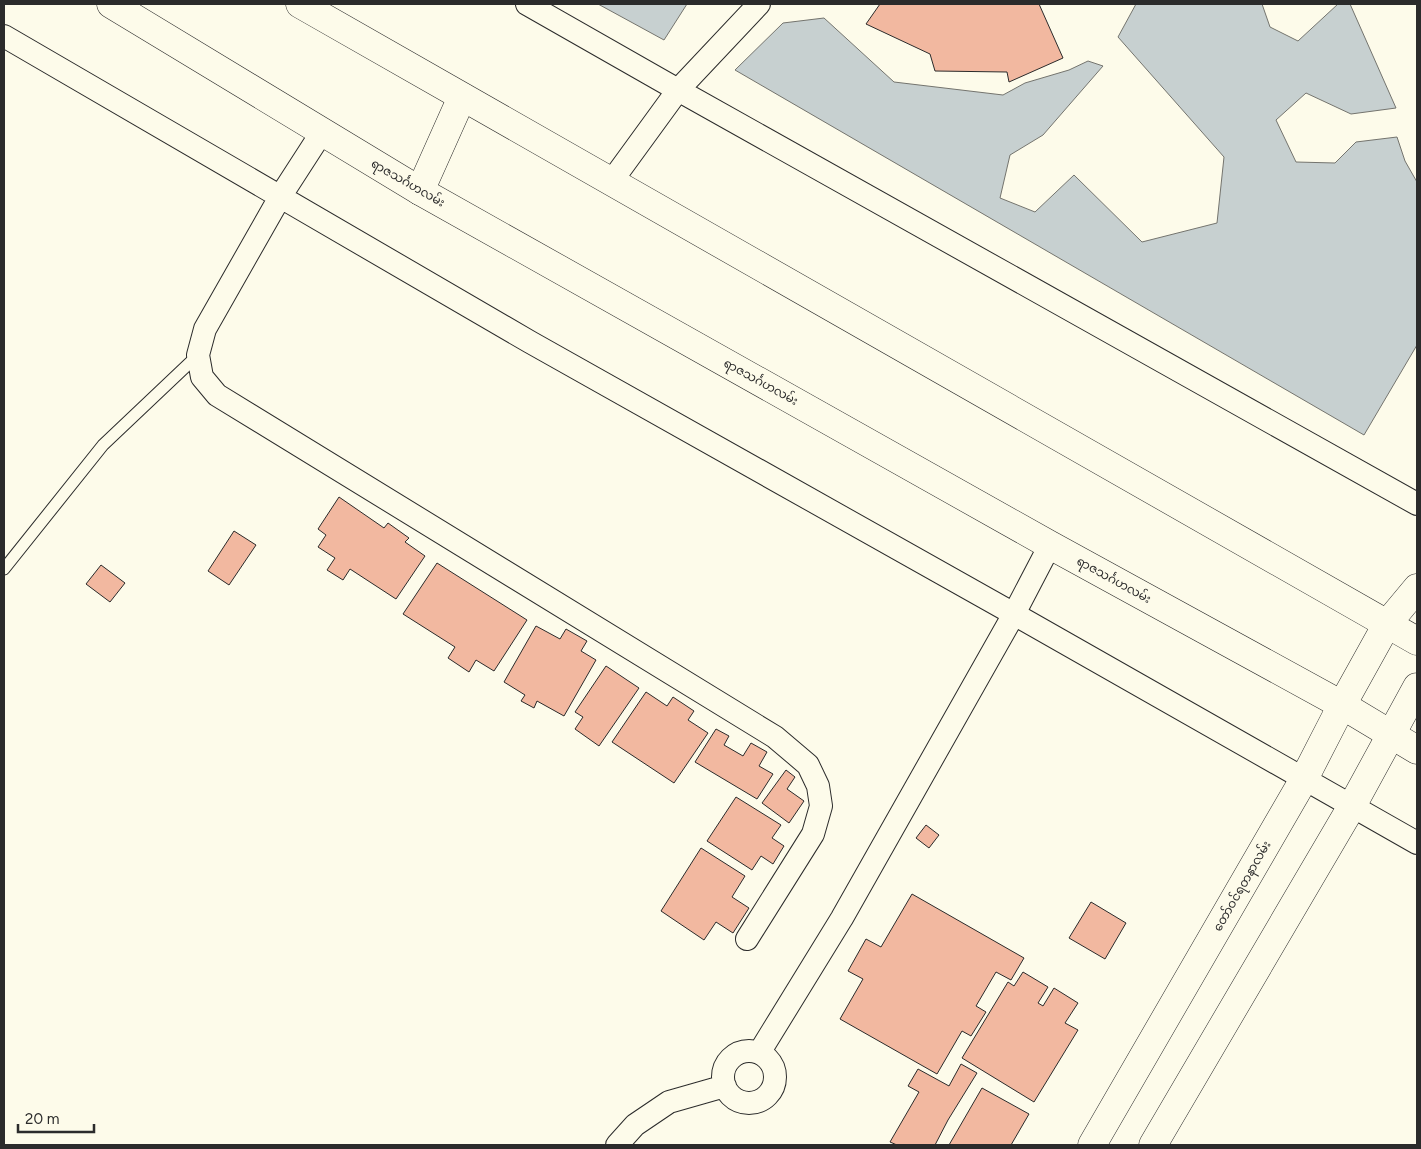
<svg xmlns="http://www.w3.org/2000/svg" width="1421" height="1149" viewBox="0 0 1421 1149" font-family="Figtree,'Noto Sans Myanmar',sans-serif">
<style>
.water{fill:#c7d0d0;stroke:#74746e}
.building{fill:#f2b8a0;stroke:#2b2b2b}
.lines{fill:none;stroke-linecap:round;stroke-linejoin:round}
.lane-casing{stroke:#2b2b2b;stroke-width:13}
.street-casing{stroke:#2b2b2b;stroke-width:24}
.secondary-casing{stroke:#2b2b2b;stroke-width:29}
.primary-casing{stroke:#2b2b2b;stroke-width:29}
.highway-casing{stroke:#2b2b2b;stroke-width:29}
.lane{stroke:#fdfbea;stroke-width:11}
.street{stroke:#fdfbea;stroke-width:22}
.secondary{stroke:#fdfbea;stroke-width:28}
.primary{stroke:#fdfbea;stroke-width:28}
.highway{stroke:#fdfbea;stroke-width:28}
.labels{text-anchor:middle;stroke-width:4;stroke-linejoin:round;paint-order:stroke}
.street-label{font-size:12px;fill:#2b2b2b;stroke:#fdfbea}
</style>
<rect width="100%" height="100%" fill="#fdfbea"/>
<path class="water" d="M598,4h89l-23,36z
M1136,4h126l8,23 28,14 40,-37h12l46,104 -45,6 -45,-21 -30,27 20,42 39,1 21,-21 41,-5 8,24 12,21v163l-53,90 -629,-365 48,-47 41,-5 70,64 109,13 22,-12 44,-13 19,-9 15,5 -60,69 -33,20 -10,43 35,14 39,-37 68,67 75,-19 7,-66 -106,-120z"/>
<path class="building" d="M880,4h159l24,54 -54,24 -2,-10 -72,-1 -5,-17 -64,-30z
M339,497l45,31 4,-5 21,15 -4,4 20,14 -29,43 -46,-30 -7,11 -16,-10 8,-12 -17,-11 8,-12 -8,-6z
M234,531l22,14 -27,40 -21,-14z
M437,563l90,57 -33,51 -18,-11 -7,12 -21,-14 7,-11 -52,-33z
M101,565l24,18 -15,19 -24,-18z
M536,626l24,13 6,-10 21,12 -6,10 15,9 -32,56 -27,-15 -3,7 -13,-7 4,-6 -21,-13z
M606,666l33,22 -40,58 -24,-17 8,-12 -8,-5z
M646,692l21,14 6,-9 21,14 -6,9 20,13 -34,50 -62,-41z
M716,729l13,7 -5,9 19,11 8,-13 16,9 -8,14 14,8 -16,25 -62,-37z
M786,770l9,7 -8,12 17,12 -15,22 -27,-20z
M736,797l45,28 -9,13 12,8 -11,18 -12,-8 -9,14 -45,-29z
M926,825l13,10 -10,13 -13,-10z
M701,848l44,28 -13,21 17,11 -16,25 -17,-11 -12,18 -43,-29z
M912,894l112,64 -13,22 -15,-8 -20,34 10,6 -15,24 -9,-5 -25,43 -97,-55 23,-40 -15,-8 18,-32 15,8z
M1091,902l35,21 -21,36 -36,-21z
M1023,972l25,15 -10,16 5,3 11,-18 24,15 -13,20 13,7 -44,72 -72,-44 46,-76 6,4z
M961,1064l16,9 -29,47 -13,25h-38l-7,-3 29,-50 -11,-6 10,-17 31,17z
M982,1088l47,26 -18,31h-62z"/>
<g class="lines">
<g class="lane-casing">
<path id="lane" d="M4,569l99,-124 95,-90"/>
</g>
<g class="street-casing">
<path id="street" d="M527,4l151,86 739,414
M4,36l526,306 484,272 403,229
M322,132l-42,65 -75,132 -7,26 4,22 15,18 558,342 33,28 10,21 3,20 -8,28 -66,105
M611,182l67,-92 81,-86
M723 1077a26 26 0 1 1 52 0a26 26 0 1 1-52 0Z
M759,1053l83,-135 172,-304 36,-69
M617,1145l18,-20 34,-23 56,-16"/>
</g>
<g class="secondary-casing">
<path id="secondary" d="M1092,1145l212,-366 38,-74 45,-81 30,-36
M1153,1145l199,-339 65,-119"/>
</g>
<g class="primary-casing">
<path id="primary" d="M111,4l309,187 630,354 292,160 75,45
M300,4l1117,637"/>
</g>
<g class="highway-casing">
<path id="highway" d="M420,191l42,-94"/>
</g>
<use href="#lane" class="lane"/>
<use href="#street" class="street"/>
<use href="#secondary" class="secondary"/>
<use href="#primary" class="primary"/>
<use href="#highway" class="highway"/>
</g>
<g class="labels">
<g class="street-label">
<text transform="translate(408 183) rotate(30)" y="4">ရာဇသင်္ဂဟလမ်း</text>
<text transform="translate(761 382) rotate(29)" y="4">ရာဇသင်္ဂဟလမ်း</text>
<text transform="translate(1114 580) rotate(29)" y="4">ရာဇသင်္ဂဟလမ်း</text>
<text transform="translate(1242 886) rotate(-60)" y="4">တော်ဝင်ရတနာလမ်း</text>
</g>
</g>
<rect width="1421" height="1149" fill="none" stroke="#2b2b2b" stroke-width="10"/>
<path d="M18 1124v8h76v-8" fill="none" stroke="#2b2b2b" stroke-width="2.5"/>
<text x="25" y="1124" font-size="15" fill="#2b2b2b" stroke="#fdfbea" stroke-width="4" paint-order="stroke">20 m</text>
</svg>
